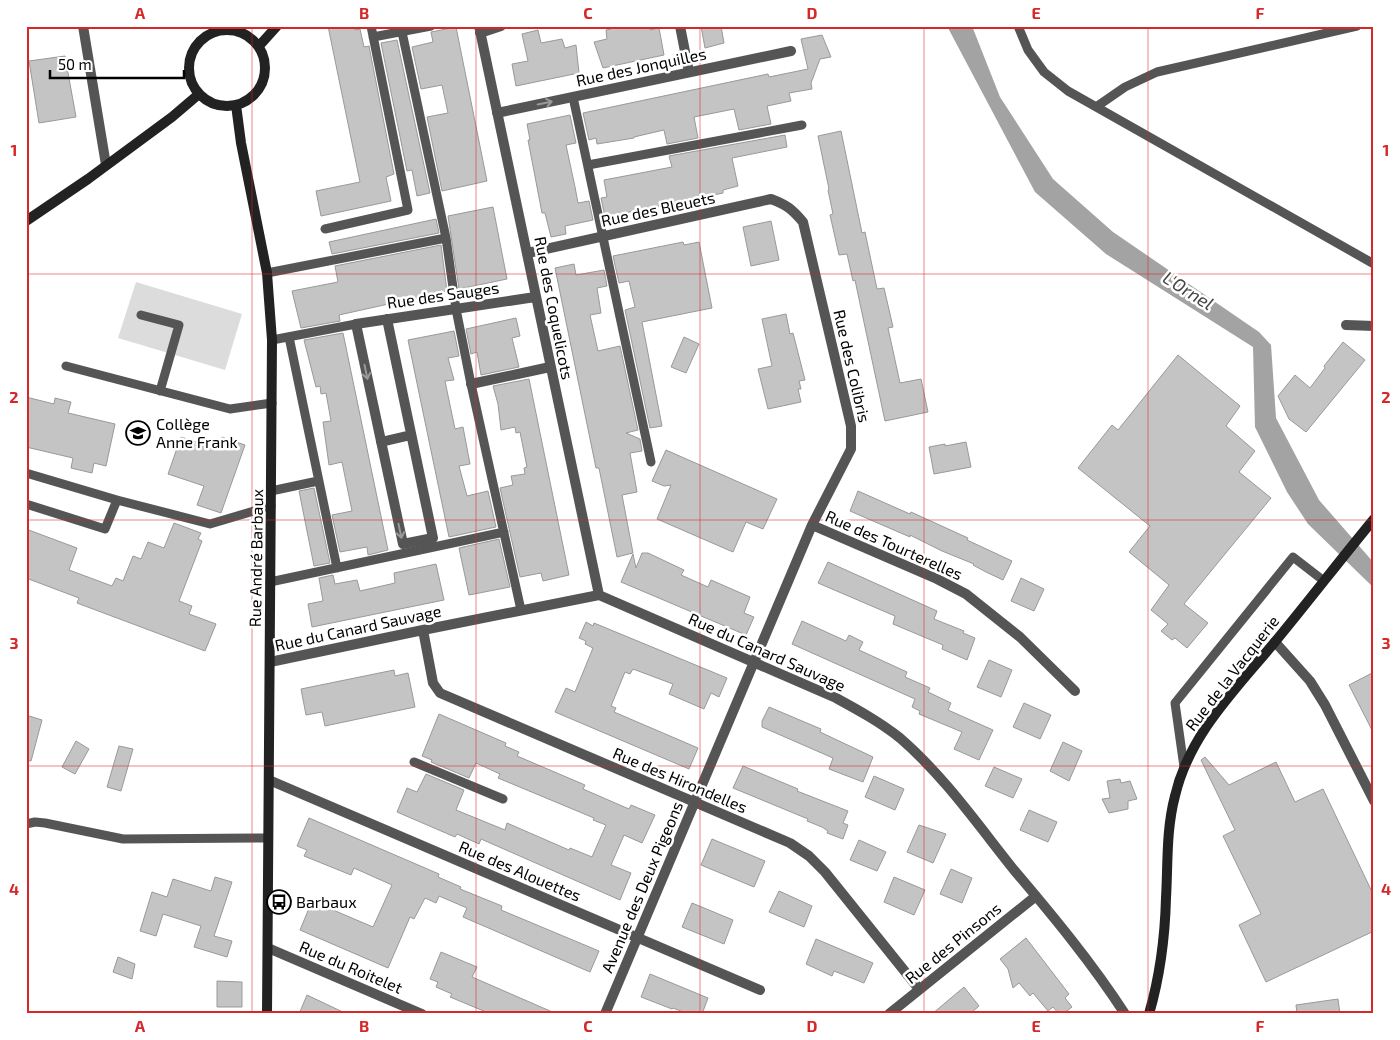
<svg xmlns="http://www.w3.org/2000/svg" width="1400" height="1040" viewBox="0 0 1400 1040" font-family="'Exo 2',sans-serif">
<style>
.green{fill:#dcdcdc}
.water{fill:#a3a3a3}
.building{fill:#c4c4c4;stroke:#999}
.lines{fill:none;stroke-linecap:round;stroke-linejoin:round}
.lane{stroke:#555;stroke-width:9}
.street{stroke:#555;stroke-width:10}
.secondary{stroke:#222;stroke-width:10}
.oneway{stroke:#999}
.grid{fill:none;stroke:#d62828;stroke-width:1;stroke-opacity:0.55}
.labels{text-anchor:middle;stroke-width:5;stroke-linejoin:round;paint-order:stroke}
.street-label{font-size:16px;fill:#000;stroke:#fff}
.poi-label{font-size:16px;fill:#000;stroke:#fff;text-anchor:start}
.water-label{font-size:18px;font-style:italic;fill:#444;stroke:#fff}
.neatline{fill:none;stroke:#d62828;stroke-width:2}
.grid-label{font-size:16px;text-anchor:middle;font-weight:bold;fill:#d62828}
</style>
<rect width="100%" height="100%" fill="#fff"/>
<path class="green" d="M136,282l106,32 -17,56 -107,-32z"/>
<path class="water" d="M947,26h25l28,71 53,82 60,53 146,100 12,13 5,73 43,82 55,63v25l-66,-64 -21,-32 -32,-65 -2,-80 -147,-93 -71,-62z"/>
<path class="building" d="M328,26h26l1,4 5,-1 4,18 5,-1 25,128 -8,3 5,24 -70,15 -5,-25 44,-9z
M611,26h38l1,4 9,-2 5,27 -61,13 -9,-26 13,-3 -1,-9 5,-1z
M701,26h20l3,17 -19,5z
M456,27l31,154 -45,10 -15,-74 21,-4 -6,-28 -21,4 -9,-42 21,-5 -2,-10z
M538,30l3,13 21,-4 3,9 11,-3 3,28 -63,13 -4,-22 16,-3 -6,-27z
M822,35l9,22 -11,2 -9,24 1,6 -23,4 2,8 -24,5 4,18 -32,6 -5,-21 -40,8 4,21 -31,6 -3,-14 -30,7v1l-37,6 -1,-6 -7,2 -6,-27 185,-39 1,3 39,-8 -7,-30z
M397,40l33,153 -13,3 -5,-26 -5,1 -26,-128z
M65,56l11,61 -37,6 -10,-62z
M570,115l6,28 -10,2 9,42 3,16 11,-2 4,19 -28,6 1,8 -15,3 -6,-24h-3l-14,-73h2l-3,-16z
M841,131l21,102 3,-1 12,57 7,-1 9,39 -5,1 12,55 21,-4 7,33 -43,9 -30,-141 -2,1 -6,-27 -8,1 -9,-40 3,-1 -5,-24 1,-1 -11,-53z
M785,135l2,12 -55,11 6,28 -15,4v3l-118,24 -4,-19 6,-1 -3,-17 68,-13 -3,-11z
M493,207l14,72 -48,10 -11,-73z
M436,219l3,14 -107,21 -3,-12z
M771,221l8,39 -28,6 -8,-39z
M683,242l1,3 15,-3 13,66 -70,14 20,104 -12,2 -25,-118 10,-3 -6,-26 -10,2 -6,-27z
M441,245l6,46 -108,24 1,6 -39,7 -9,-37 46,-9 -3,-16z
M574,264l2,11 28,-5 3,16 -10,2 4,25 -11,2 8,36 22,-5 18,84 -12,3 14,6 2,12 -12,2 7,39 -15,3 11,58 -16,4 -18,-89h-3l-41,-200z
M786,314l4,20 3,-1 12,47 -6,1 2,8h-3l3,13 -33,7 -10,-40 14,-3 -10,-47z
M516,318l4,18 -8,2 7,29 -38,8 -4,-23 -6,2 -5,-25z
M454,331l5,25 -11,2 6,22 -9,1 10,48 8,-2 7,37 -11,2 8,30 21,-5 8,36 -47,10 -41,-197z
M343,333l45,217 -20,5 -1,-8 -27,5 -8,-37 20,-4 -10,-49 -13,3 -6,-43 8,-1 -5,-28 -5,1 -1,-8 -4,1 -12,-47z
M684,337l15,7 -13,29 -15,-6z
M1343,342l22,18 -59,72 -17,-13 -11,-23 17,-21 15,13 15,-20 -1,-2z
M1178,355l62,51 -14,20 29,25 -16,21 32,26 -87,106 24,19 -21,25 -12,-10 -3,2 -11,-9 7,-7 -17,-14 18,-25 -40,-33 21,-26 -72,-58 34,-43 6,5z
M529,379l40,196 -26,6 -2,-8 -21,4 -20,-89 13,-3 -2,-9 14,-2 -1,-6 3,-1 -7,-35 -4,1 -1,-6 -14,3 -3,-26 -5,-18z
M26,397l28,7 1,-6 16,4 -3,11 47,11 -9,42 -12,-3 -2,10 -21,-5 2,-10 -47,-11z
M181,437l36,12 5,-12 23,8 -24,68 -24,-8 7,-19 -36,-12z
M966,442l5,25 -37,7 -5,-27 16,-3v2z
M666,450l111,49 -14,30 -17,-7 -13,30 -76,-33 14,-34 -7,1 -12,-5z
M314,488l16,75 -16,3 -15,-75z
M858,491l52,23 1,-2 57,26 -1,2 45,21 -9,19 -17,-8 -13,-7 1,-1 -32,-13 -32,-16v2l-60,-26z
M174,523l27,10 -3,6 4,2 -23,60 13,5 -3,8 27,10 -11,27 -128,-48 2,-5 -53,-20v-49l51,19 -8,22 43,16 4,-8 7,3 10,-25 8,3 7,-17 16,6z
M499,539l11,48 -41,8 -10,-47z
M642,553h6l36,17 -3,5 27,12 3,-7 39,17 -6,16 10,4 -8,18 -125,-53 12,-28 3,14z
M828,562l109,49 -3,8 30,12 -1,2 12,5 -8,22 -25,-11 1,-4 -50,-21 2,-8 -77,-33z
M436,564l8,36 -132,27 -4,-23 15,-3 -4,-23 14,-3 2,9 22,-4 3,11 35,-8 -1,-10z
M1021,578l23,11 -10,22 -23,-10z
M802,621l44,20 3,-6 14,7 -4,8 48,22 -2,5 25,11 -2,4 23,11 -3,7 45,20 -14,30 -25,-11 8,-17 -43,-18 1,-3 -8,-4 3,-8 -123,-55z
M586,622l7,4 1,-3 133,55 -8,19 -8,-4 -7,16 -35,-15 4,-10 -40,-15 -3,5 -5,-2 -14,34 5,2 -2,4 84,36 -9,21 -134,-57 11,-24 9,4 18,-44 -8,-4 1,-3 -7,-3z
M989,660l23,10 -11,27 -24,-10z
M394,670l1,6 13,-3 7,34 -90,19 -3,-14 -16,3 -5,-26z
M1374,672v62l-25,-49z
M1024,703l27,12 -11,24 -27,-12z
M769,707l52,22 -1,3 53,25 -10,25 -34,-13 4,-11 -71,-31v-6z
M439,714l67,29 -1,3 14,6 -2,4 68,29 -2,4 46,20 2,-4 24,10 -13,28 -18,-8 -13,30 20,8 -11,27 -139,-61 -2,5 -22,-10 -2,3 -58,-25 10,-24 10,4 9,-18 38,16 -8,20 49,20 2,-7 62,27 1,-2 22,9 14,-32 -13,-5 1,-2 -96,-40 2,-4 -24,-11 -7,15 -38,-16 1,-2 -10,-4z
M26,715l16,5 -11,41 -5,-1z
M76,741l13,8 -14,25 -13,-7z
M1063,742l19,9 -13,30 -19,-10z
M119,746l14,3 -12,42 -14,-4z
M1205,757l24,28 47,-23 19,40 28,-13 51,107v35l-108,51 -27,-57 22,-11 -38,-78 12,-6 -34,-70z
M743,766l55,23 -1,2 51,20 -5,12 5,2 -5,14 -16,-6 1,-2 -6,-4 -15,-6 1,-2 -75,-31z
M994,767l28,12 -9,19 -28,-12z
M874,776l30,13 -9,21 -30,-13z
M1120,779l1,4 9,-2 7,18 -9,2v8l-19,4 -7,-14 8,-1 -3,-17z
M1029,810l28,12 -9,20 -28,-12z
M309,818l130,56 -1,3 23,10 -1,2 42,17 -1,4 98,41 -9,21 -127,-55 4,-9 -28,-12 -3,7 -11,-5 -11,21 -4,-2 -22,51 -88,-38 12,-29 61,26 19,-42 -38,-17 -3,7 -47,-19 3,-6 -10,-4z
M919,825l27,9 -13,29 -26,-11z
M712,839l53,22 -11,26 -53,-22z
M859,840l27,12 -9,19 -27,-11z
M951,869l21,9 -10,25 -22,-9z
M215,877l17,5 -18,54 18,5 -5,16 -33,-10 7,-21 -38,-12 -7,22 -16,-5 12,-39 15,5 6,-18 38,12z
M894,877l31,13 -11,25 -30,-13z
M779,891l33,15 -8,21 -35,-15z
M692,903l41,17 -9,24 -42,-17z
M1026,938l43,56 -4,4 7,9 -9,7h-4l-6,-7 -5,4 -15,-18 -3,3 -11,-13 -6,5 -5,-19 -8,-10z
M816,939l57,24 -9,20 -30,-12 -2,5 -26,-12z
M441,952l36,15 -5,10 85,37h-66l-41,-17 2,-3 -16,-7 2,-5 -8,-3z
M118,957l17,7 -3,15 -19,-7z
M650,974l58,24 -6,16h-14l-15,-6 -1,1 -31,-12z
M217,981l25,1v25h-25z
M964,987l15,19 -9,8h-38z
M307,995l40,19h-48z
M1338,999l2,15h-43l-1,-9z"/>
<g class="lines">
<path class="lane" d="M1018,26l10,24 16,22 24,19 306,173
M402,32l44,206 10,71 15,75 50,226
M373,37l58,-11
M573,97l78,365
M1096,107l29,-20 32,-15 200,-46
M588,165l214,-40
M325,229l83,-19 -37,-184
M267,273l179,-35
M141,315l38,10 -19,66
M289,337l48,231
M272,340l84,-16
M66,366l164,43 42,-6
M26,473l91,27 93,24 61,-18
M271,491l47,-10
M26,504l79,25 12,-29
M270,582l234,-50
M414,762l89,37
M1184,767l-9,-64 118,-146 31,24
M26,824l9,-2 10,1 78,16 145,-1"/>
<path class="street" d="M83,26l23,139
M479,26l120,569
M680,26l9,46
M480,33l21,-7
M497,113l294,-62
M528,253l243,-54c16,6 21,10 32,23l48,204v23l-39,76
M387,319l46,219 -30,6 -47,-220 179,-27
M1346,325l28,1
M471,384l79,-17
M381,442l30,-7
M423,630l10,53 7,10 350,150 19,13 16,16 94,117
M1275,642l35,39 15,24 49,96
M270,662l153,-32 176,-35 237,103c22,12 44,24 64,40 44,38 78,87 114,132 39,46 78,93 111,144
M269,780l491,210
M268,948l154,66
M605,1014l207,-489 125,54 29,15 54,43 55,54
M889,1014l147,-118"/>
<path class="secondary" d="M189 68a38 38 0 1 1 76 0a38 38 0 1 1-76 0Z
M259,46l18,-20
M236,105l5,38 26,130 5,67 -5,674
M26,221l62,-42 84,-62 27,-23
M1149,1014c11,-38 16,-77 17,-116 2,-34 0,-68 9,-102 14,-61 60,-106 99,-153 34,-41 66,-83 100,-124"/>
</g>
<defs><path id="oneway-shaft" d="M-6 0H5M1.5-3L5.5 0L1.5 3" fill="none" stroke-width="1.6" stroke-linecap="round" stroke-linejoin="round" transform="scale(1.25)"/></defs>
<g class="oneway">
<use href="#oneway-shaft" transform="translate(545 103) rotate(-12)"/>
<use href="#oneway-shaft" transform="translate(366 372) rotate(78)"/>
<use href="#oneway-shaft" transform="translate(400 531) rotate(78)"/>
</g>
<path class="grid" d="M252,26v988M476,26v988M700,26v988M924,26v988M1148,26v988M26,274h1348M26,520h1348M26,766h1348"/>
<defs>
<g id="school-ring" transform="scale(1.25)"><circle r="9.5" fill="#fff" stroke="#000" stroke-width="1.5"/><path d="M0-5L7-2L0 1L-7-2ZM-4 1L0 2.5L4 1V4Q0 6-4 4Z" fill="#000"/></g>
<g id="bus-ring" transform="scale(1.25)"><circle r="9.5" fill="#fff" stroke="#000" stroke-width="1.5"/><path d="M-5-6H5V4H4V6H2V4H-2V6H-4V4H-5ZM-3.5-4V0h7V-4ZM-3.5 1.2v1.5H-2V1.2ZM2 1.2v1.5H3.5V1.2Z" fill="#000"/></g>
</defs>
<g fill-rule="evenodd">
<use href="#school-ring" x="138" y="433"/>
<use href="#bus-ring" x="279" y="902"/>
</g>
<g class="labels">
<g class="street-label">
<text transform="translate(641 67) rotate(-12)" y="6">Rue des Jonquilles</text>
<text transform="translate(658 209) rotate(-12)" y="6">Rue des Bleuets</text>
<text transform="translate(443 295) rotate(-8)" y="6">Rue des Sauges</text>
<text transform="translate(554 308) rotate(79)" y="6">Rue des Coquelicots</text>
<text transform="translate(852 366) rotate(77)" y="6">Rue des Colibris</text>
<text transform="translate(894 545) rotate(24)" y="6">Rue des Tourterelles</text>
<text transform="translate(256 558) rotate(-89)" y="6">Rue André Barbaux</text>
<text transform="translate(358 628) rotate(-12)" y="6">Rue du Canard Sauvage</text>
<text transform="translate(767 652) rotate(24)" y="6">Rue du Canard Sauvage</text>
<text transform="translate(1232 673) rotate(-52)" y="6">Rue de la Vacquerie</text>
<text transform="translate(680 780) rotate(23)" y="6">Rue des Hirondelles</text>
<text transform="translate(520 871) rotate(23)" y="6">Rue des Alouettes</text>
<text transform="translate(642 887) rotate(-67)" y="6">Avenue des Deux Pigeons</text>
<text transform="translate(953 943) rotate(-39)" y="6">Rue des Pinsons</text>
<text transform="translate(351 967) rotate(23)" y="6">Rue du Roitelet</text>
</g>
<g class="poi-label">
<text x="156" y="430">Collège<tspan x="156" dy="18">Anne Frank</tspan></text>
<text x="296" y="908">Barbaux</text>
</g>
<g class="water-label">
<text transform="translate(1188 291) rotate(32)" y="6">L'Ornel</text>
</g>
</g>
<rect width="1400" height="1040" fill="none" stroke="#ffffff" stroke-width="55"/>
<path d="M50 70v8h134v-8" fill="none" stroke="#000000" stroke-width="2.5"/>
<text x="58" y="70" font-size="15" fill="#000000" stroke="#ffffff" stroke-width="4" paint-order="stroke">50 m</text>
<rect x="28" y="28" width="1344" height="984" class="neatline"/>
<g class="grid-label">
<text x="140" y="19">A</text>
<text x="364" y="19">B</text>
<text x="588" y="19">C</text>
<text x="812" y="19">D</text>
<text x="1036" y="19">E</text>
<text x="1260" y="19">F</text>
<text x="14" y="156">1</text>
<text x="1386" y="156">1</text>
<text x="14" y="403">2</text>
<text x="1386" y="403">2</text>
<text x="14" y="649">3</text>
<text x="1386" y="649">3</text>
<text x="14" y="895">4</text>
<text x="1386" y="895">4</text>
<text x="140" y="1032">A</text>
<text x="364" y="1032">B</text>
<text x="588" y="1032">C</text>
<text x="812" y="1032">D</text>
<text x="1036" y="1032">E</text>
<text x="1260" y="1032">F</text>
</g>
</svg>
